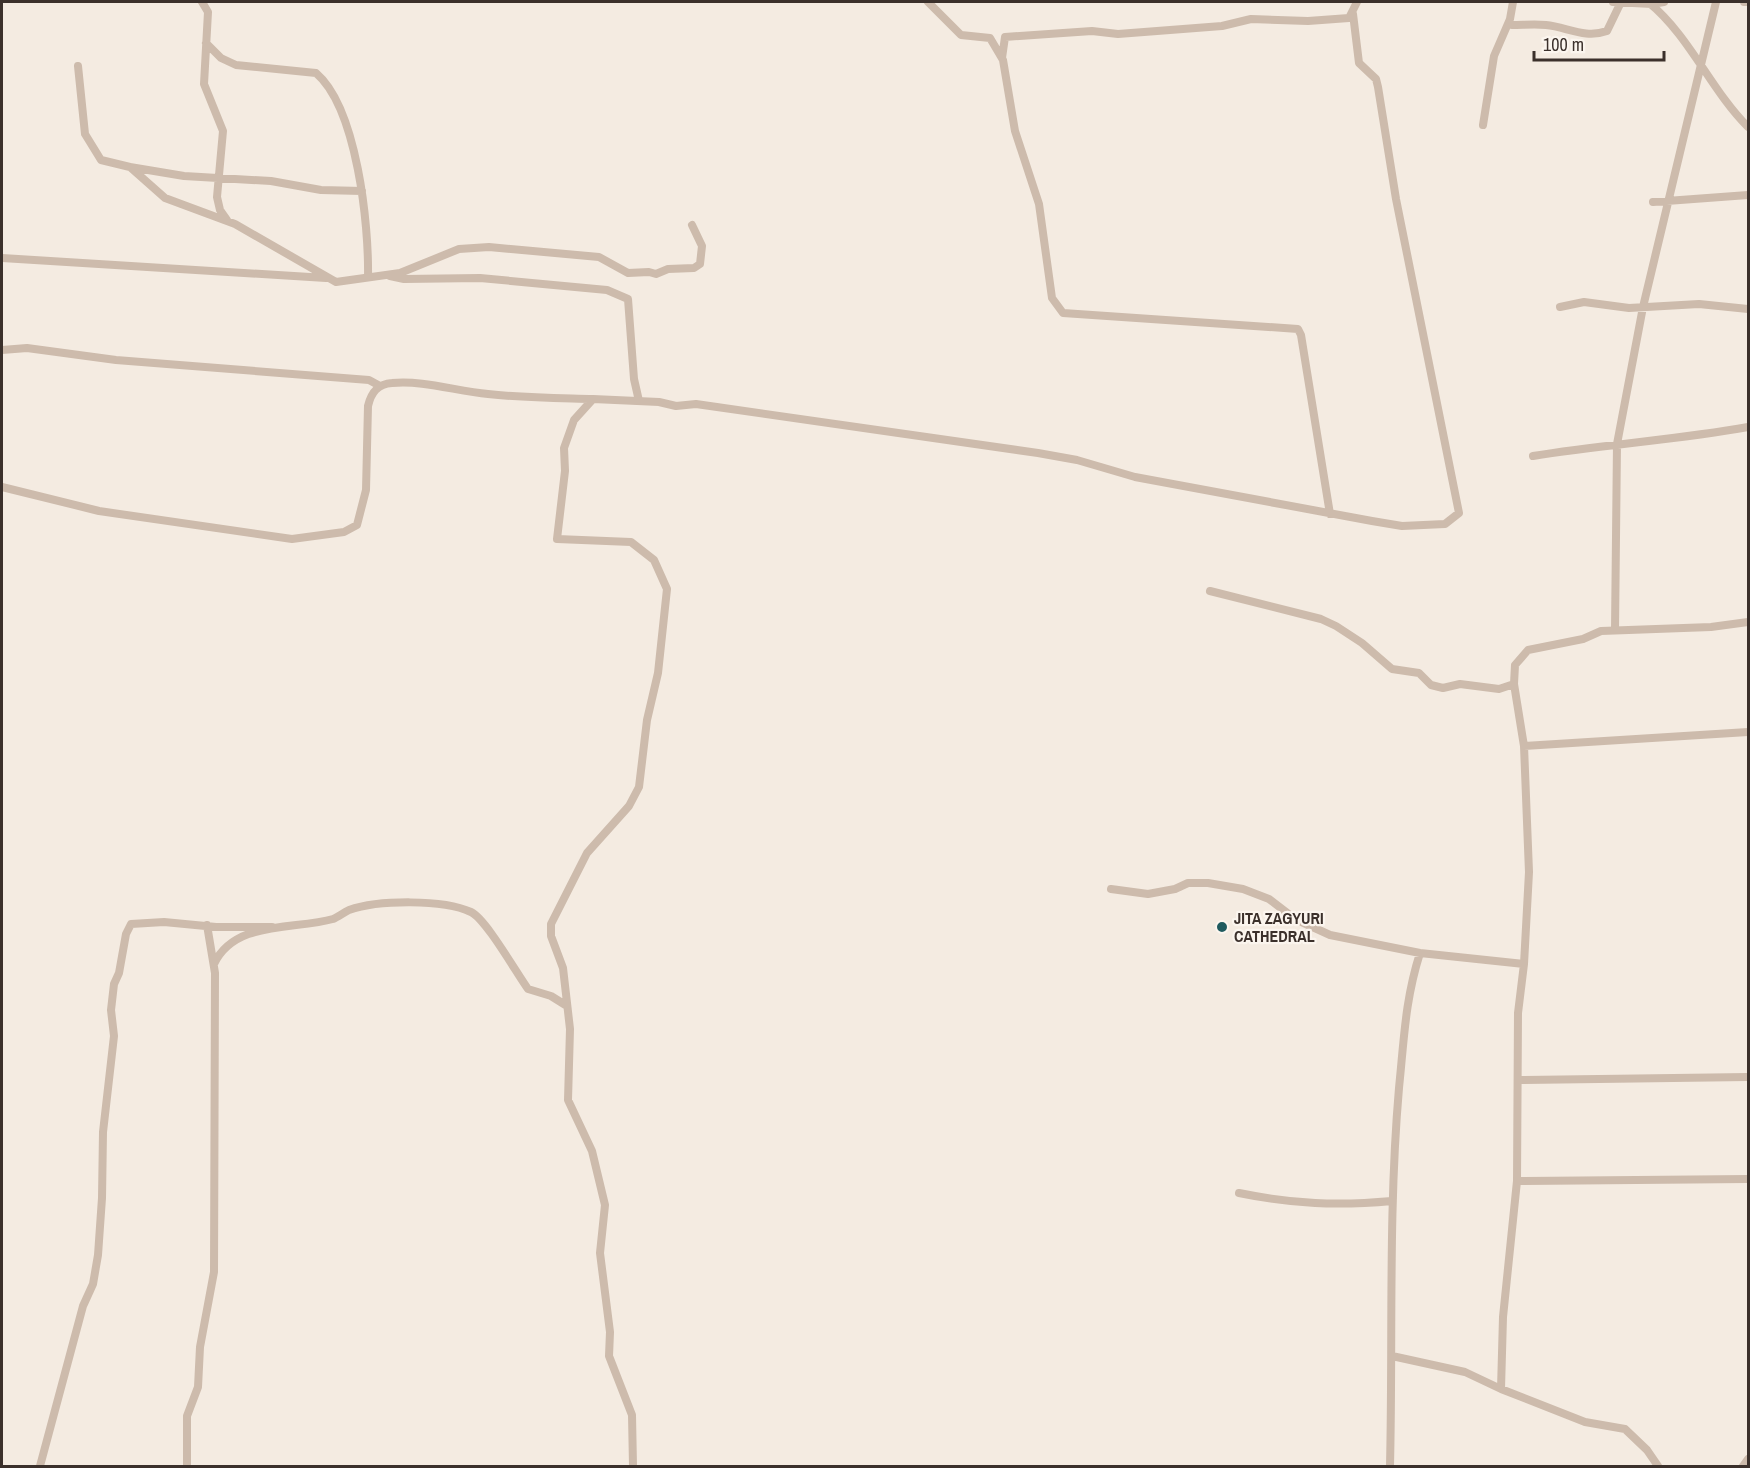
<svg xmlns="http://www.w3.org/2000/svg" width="1750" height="1468" viewBox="0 0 1750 1468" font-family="'Archivo Narrow',sans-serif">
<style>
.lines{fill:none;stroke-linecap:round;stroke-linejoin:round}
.minor{stroke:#cdbbac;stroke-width:8}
.poi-dot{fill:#1f5a5e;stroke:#fbf5ee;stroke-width:2}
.labels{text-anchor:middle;stroke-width:4.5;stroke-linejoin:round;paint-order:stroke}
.poi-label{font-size:16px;font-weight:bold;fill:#3b302b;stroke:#fbf5ee;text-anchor:start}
</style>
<rect width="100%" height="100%" fill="#f4ebe1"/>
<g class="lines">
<path class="minor" d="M202,2l6,10 -4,72 19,47 -6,66 3,13 7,10
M928,2l33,33 29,3 13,22 12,71 24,73 13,94 11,15 235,16 3,6 29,179
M1613,2l39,2 12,-2
M1648,2c42,34 62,87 100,125
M1744,2h4
M1512,25c11,0 23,-1 34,0 21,2 39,14 61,6l14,-29
M206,43l15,15 15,7 80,8c41,35 53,152 52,204
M1002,58l3,-21 87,-6 26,3 104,-8 29,-7 57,2 41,-3 8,-16
M78,66l7,68 16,26 29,7 35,31 70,26 101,58 64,-9 59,-24 30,-2 110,10 29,16 21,-1 7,2 12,-5 26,-1 6,-4 2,-18 -10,-21
M1483,125l11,-69 16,-37 3,-17
M130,167l54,9 87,5 50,9 41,1
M1653,202l95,-7
M2,258l324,20
M390,276l14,3 76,-1 127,12 21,9 6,80 5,22
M1560,307l24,-5 45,6 70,-4 49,5
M2,350l25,-2 89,12 253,20 11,6
M1533,456c72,-12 144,-16 215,-29
M2,487l97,24 193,28 52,-7 13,-7 9,-35 2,-84c3,-13 9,-22 24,-23 31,-3 64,8 96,11 35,4 70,4 105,5
M1210,591l111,28 15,7 26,17 30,26 27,4 12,12 12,3 17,-4 39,5 15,-5
M1615,630l2,-186 26,-137 73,-305
M1524,746l224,-14
M1111,889l37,5 27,-5 13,-6h20l35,6 26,10 26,20 35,16 90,18 104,11
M214,964c21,-44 80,-34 119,-45 5,-2 10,-6 16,-9 29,-10 94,-11 122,2 15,7 46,62 57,77l23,7 16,10
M1518,1080l230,-3
M1517,1181l231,-2
M1239,1193c54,11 98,13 153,8
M1392,1356l73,16 36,17
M40,1466l43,-160 10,-22 5,-29 4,-57 1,-66 11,-96 -3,-26 3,-26 5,-11 7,-39 5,-10 33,-2 52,5h56
M187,1466v-50l11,-29 2,-40 14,-75 1,-299 -8,-48
M633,1466l-1,-51 -23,-59 1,-24 -10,-79 5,-48 -13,-54 -24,-51 2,-71 -7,-61 -12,-32v-12l36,-71 42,-47 10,-19 8,-67 11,-47 9,-84 -13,-29 -23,-18 -74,-3 8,-68 -1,-23 10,-28 19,-21 66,3 17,4 20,-2 342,49 39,7 58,17 237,44 30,5 43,-2 14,-11 -63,-314 -18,-112 -2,-8 -17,-16 -6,-49
M1390,1466c3,-126 -2,-252 9,-378 5,-48 6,-88 21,-135
M1658,1466l-11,-16 -22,-21 -40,-7 -84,-33 2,-72 14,-136 1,-168 6,-49 5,-92 -5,-126 -10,-62 1,-19 13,-15 55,-11 18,-8 110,-4 37,-5
M1743,1466l5,-7"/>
</g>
<circle class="poi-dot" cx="1222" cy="927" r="6"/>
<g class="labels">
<g class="poi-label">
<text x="1234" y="924">JITA ZAGYURI<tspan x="1234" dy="18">CATHEDRAL</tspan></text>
</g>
</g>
<rect width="1750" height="1468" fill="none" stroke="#3b302b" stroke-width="6"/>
<path d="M1534 51v9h130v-9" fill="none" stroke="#3b302b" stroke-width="3"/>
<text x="1543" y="51" font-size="18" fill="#3b302b" stroke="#fbf5ee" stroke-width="4.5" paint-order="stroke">100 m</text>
</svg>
